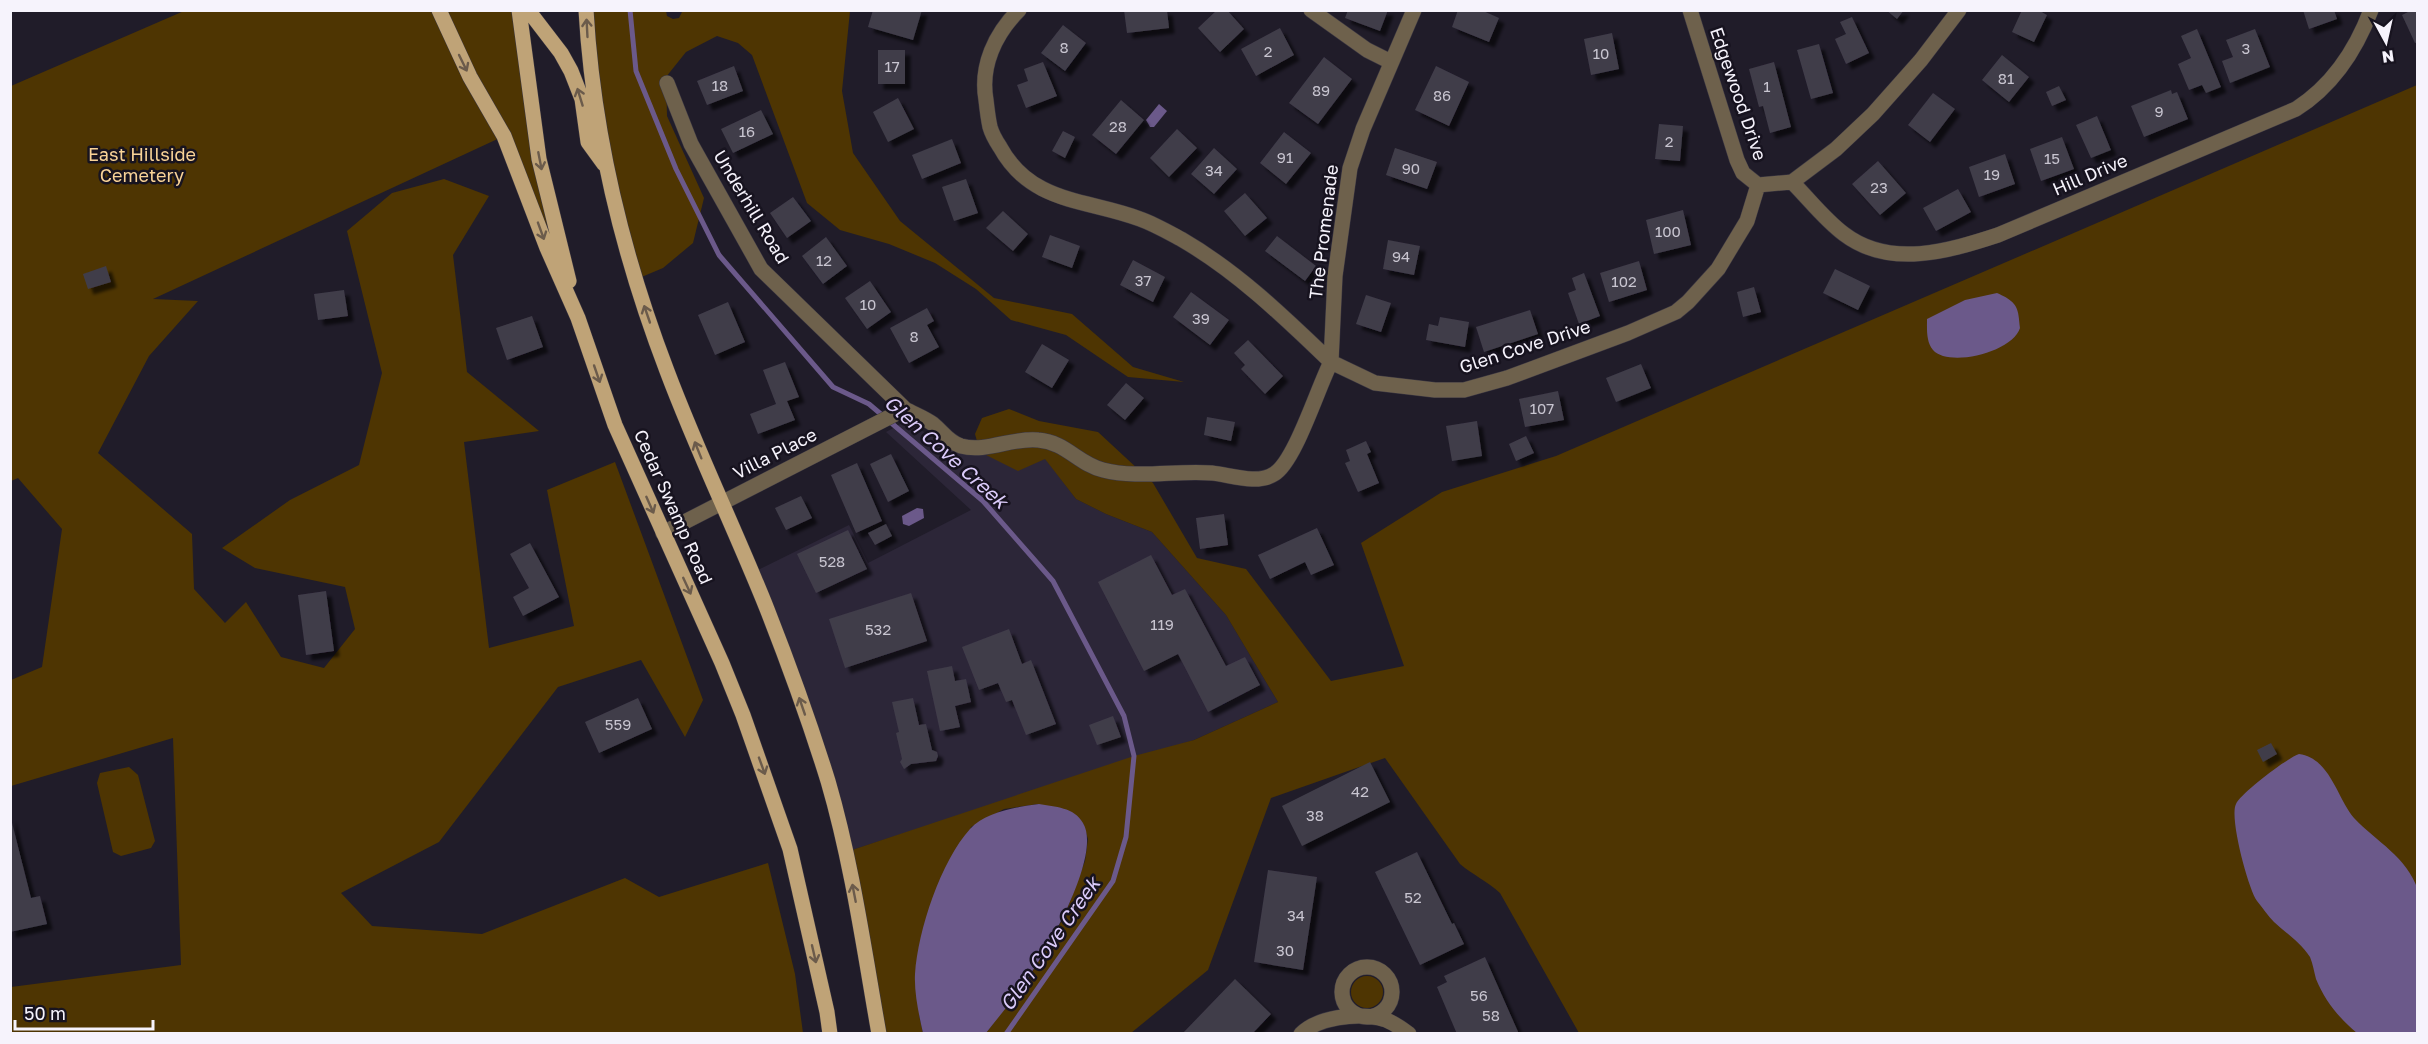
<svg xmlns="http://www.w3.org/2000/svg" width="2428" height="1044" viewBox="0 0 2428 1044" font-family="'Golos Text',sans-serif">
<style>
.built{fill:#2c2638}
.green{fill:#4e3502}
.water{fill:#6b598a}
.lines{fill:none;stroke-linecap:round;stroke-linejoin:round}
.stream{stroke:#6b598a;stroke-width:5}
.building{fill:#403c4a;filter:url(#shadow)}
.minor-casing{stroke:#3a3642;stroke-width:16}
.major-casing{stroke:#3a3642;stroke-width:16}
.minor{stroke:#6e614c;stroke-width:15}
.major{stroke:#bfa377;stroke-width:15}
.oneway{stroke:#6b5b4b}
.labels{text-anchor:middle;stroke-width:5;stroke-linejoin:round;paint-order:stroke}
.number-label{font-size:15px;fill:#c8c5d0}
.street-label{font-size:18px;fill:#f6f3fc;stroke:#17131f}
.park-label{font-size:18px;fill:#f9d397;stroke:#17131f}
.water-label{font-size:20px;font-style:italic;fill:#dbcbfa;stroke:#17131f}
</style>
<defs>
<filter id="shadow"><feDropShadow dx="5.5" dy="5.5" stdDeviation="1.5" flood-color="#0009"/></filter>
</defs>
<rect width="100%" height="100%" fill="#201c29"/>
<path class="built" d="M906,421l23,14 25,11 91,12 31,41 30,15 46,18 74,83 52,87 -84,38 -345,111 -97,-278 97,-48 19,38 103,-53 -85,-78z"/>
<path class="green" d="M683,10l167,1 -8,80 11,62 47,68 94,77 78,16 61,53 51,15 -56,-5 -62,-42 -55,-15 -35,-31 -41,-26 -46,-19 -49,-14 -33,-27 -55,-148 -14,-12 -21,-7 -31,16 -20,25 1,39 37,82 -11,45 -30,25 -31,13 -45,-270h79l1,5 6,3 6,-1z
M184,11h255l65,125 -351,163 45,2 -49,55 -51,97 94,81 2,55 31,34 21,-21 35,55 43,11 31,-39 -10,-42 -90,-19 -33,-20 68,-48 69,-35 23,-92 -35,-142 45,-38 52,-14 45,17 -36,59 14,117 72,59 -75,11 25,206 85,-22 -27,-136 68,-28 88,238 -18,37 -44,-77 -83,27 -119,155 -98,51 31,33 110,8 143,-56 34,19 109,-34 27,111 8,59h-792v-46l170,-22 -8,-227 -162,48v-106l31,-13 20,-138 -44,-51 -7,3v-395z
M441,11h76l36,233z
M2417,85v948h-838l-79,-140c-13,-12 -27,-18 -40,-29l-75,-106 -114,40 -63,172 -77,63h-145l45,-59 34,-59 20,-54 3,-22 -5,-16 -45,-19 -34,5 -33,18 -52,188 4,18h-44l-30,-182 285,-95 60,-16 84,-38 -52,-87 -74,-83 -46,-18 -30,-15 -31,-40 -27,12 -38,-19 -5,-18 7,-16 27,-9 30,12 59,11 55,51 44,75 49,11 85,112 73,-15 -43,-123 81,-51 114,-36z
M129,767l9,8 17,66 -4,7 -30,8 -8,-4 -16,-69 3,-10z
M1351 992a16 16 0 1 1 32 0a16 16 0 1 1-32 0Z"/>
<path class="water" d="M1159,104l8,7 -13,16h-4l-4,-7z
M1997,293c13,6 21,10 22,26 0,1 1,9 1,9 -7,24 -71,40 -87,22 -7,-8 -6,-21 -6,-31l38,-19z
M917,508l6,1 1,9 -15,8 -6,-2 -1,-8z
M2299,754c31,4 38,44 55,64 23,24 53,39 64,72l-1,143h-60c-18,-15 -32,-32 -41,-54 -2,-7 -3,-15 -6,-22 -10,-15 -23,-23 -36,-35 -6,-6 -11,-14 -17,-21 -9,-13 -28,-84 -21,-97 5,-11 51,-46 63,-50z
M1039,804c16,3 35,3 44,19 19,31 -34,124 -53,152 -13,20 -29,39 -44,58h-63c-4,-18 -9,-40 -8,-59 3,-44 26,-113 55,-145 15,-17 47,-22 69,-25z"/>
<g class="lines">
<path class="stream" d="M630,10l6,61 40,98 43,86 114,132 36,17 114,97 70,80 71,135 10,40 -8,81 -13,44 -107,153"/>
</g>
<path class="building" d="M873,10h49l-9,30 -45,-13z
M1124,10h43l2,18 -42,5z
M1217,10h10l17,19 -24,23 -22,-24z
M1348,10h40l-8,21 -35,-13z
M1458,10h23l18,8 -10,24 -37,-15z
M1886,10h18l-7,9z
M2022,10h16l9,5 -13,27 -22,-10z
M2303,10h31l3,9 -28,10z
M2412,10h6v32l-3,1 -13,-28z
M1852,17l17,36 -23,11 -11,-25 11,-5 -6,-12z
M1063,25l23,18 -21,28 -24,-18z
M1280,28l14,27 -38,21 -15,-27z
M2197,29l24,58 -15,6 -4,-8 -13,5 -11,-26 13,-6 -10,-22z
M2255,29l15,38 -40,16 -8,-22 11,-4 -7,-17z
M1612,33l7,36 -28,6 -7,-36z
M1819,44l14,49 -22,6 -14,-49z
M878,50h27v34h-27z
M2002,55l27,22 -20,25 -27,-22z
M1324,57l28,22 -34,45 -29,-21z
M1043,62l14,34 -31,12 -9,-23 11,-4 -4,-12z
M1774,62l17,65 -21,6 -7,-27 -4,1 -10,-38z
M734,66l9,25 -36,14 -10,-24z
M1436,66l33,16 -20,44 -34,-16z
M2059,86l7,14 -14,6 -6,-14z
M2171,90l1,4 5,-2 11,27 -44,18 -13,-31z
M1933,93l22,16 -25,33 -22,-17z
M898,98l16,31 -26,13 -15,-30z
M1121,100l23,20 -28,34 -24,-19z
M761,110l12,24 -40,19 -12,-24z
M2097,116l14,34 -20,8 -15,-33z
M1659,124l24,2 -3,35 -25,-2z
M1177,129l20,19 -28,29 -19,-19z
M1063,131l12,6 -10,21 -13,-7z
M1284,132l27,21 -25,31 -26,-21z
M2062,137l12,32 -33,12 -11,-32z
M952,139l9,24 -39,16 -10,-24z
M1214,148l23,21 -23,25 -23,-20z
M1395,148l42,14 -10,27 -41,-14z
M2005,154l10,30 -36,13 -10,-30z
M1878,161l28,32 -26,22 -28,-31z
M966,179l12,34 -24,8 -12,-34z
M1958,189l13,23 -35,19 -13,-23z
M1245,193l22,25 -22,18 -21,-25z
M793,197l18,24 -24,17 -17,-25z
M1683,210l8,35 -37,9 -8,-34z
M1003,211l25,23 -15,17 -27,-23z
M1050,235l30,11 -8,22 -30,-11z
M1277,236l39,30 -11,15 -40,-30z
M826,237l21,29 -24,18 -21,-28z
M1388,240l32,6 -6,29 -31,-6z
M1133,260l32,17 -12,25 -33,-17z
M1639,261l8,29 -38,12 -9,-29z
M106,266l5,16 -23,7 -5,-15z
M1835,269l35,17 -12,24 -35,-17z
M1584,273l16,43 -21,8 -11,-31 8,-3 -4,-12z
M870,281l21,31 -24,17 -22,-31z
M1754,287l7,25 -18,5 -6,-25z
M344,290l4,26 -30,4 -4,-26z
M1191,292l38,28 -19,25 -37,-28z
M1366,295l25,8 -10,29 -25,-8z
M728,302l17,40 -30,13 -17,-40z
M927,308l7,13 -7,4 12,22 -30,16 -19,-35z
M1530,310l8,24 -54,18 -8,-25z
M532,316l11,31 -36,13 -11,-32z
M1440,317l29,5 -4,25 -39,-7 3,-16 9,2z
M1248,340l35,36 -18,18 -24,-25 4,-4 -11,-12z
M1042,344l27,16 -17,28 -27,-16z
M785,362l14,35 -12,4 8,19 -37,14 -8,-20 26,-10 -13,-34z
M1641,364l10,24 -35,14 -10,-24z
M1126,383l18,15 -19,22 -18,-15z
M1558,391l6,29 -39,7 -6,-28z
M1207,417l28,5 -4,19 -27,-6z
M1477,421l5,35 -30,5 -6,-35z
M1526,436l8,17 -18,8 -7,-17z
M1366,441l5,11 -4,2 12,29 -21,9 -13,-29 5,-2 -4,-11z
M891,454l18,37 -21,11 -18,-38z
M857,463l25,58 -26,12 -25,-58z
M801,496l11,22 -26,12 -11,-22z
M1224,514l4,31 -28,4 -4,-31z
M886,524l6,12 -17,9 -7,-12z
M1317,528l17,37 -23,10 -6,-13 -35,17 -12,-24z
M848,530l19,39 -51,24 -19,-39z
M530,543l29,54 -36,19 -10,-19 16,-9 -19,-34z
M1151,555l21,40 13,-6 41,77 19,-9 15,28 -52,27 -30,-58 -34,17 -46,-89z
M326,591l8,60 -28,4 -8,-60z
M911,593l16,48 -82,27 -16,-49z
M1009,629l13,35 9,-4 25,64 -30,11 -14,-35 -6,2 -8,-19 -19,7 -17,-43z
M952,666l3,15 11,-2 5,23 -16,4 5,21 -20,4 -13,-60z
M638,698l14,31 -53,24 -14,-31z
M913,698l6,27 7,-1 6,26 5,2 1,4 -2,5 -25,3 -7,5 -4,-7 2,-3 -6,-26 3,-1 -7,-30z
M1113,716l8,21 -24,8 -8,-20z
M2271,743l6,11 -14,8 -6,-12z
M1370,762l20,40 -88,44 -20,-40z
M10,815l21,83 9,-2 7,28 -37,8z
M1417,852l35,72 2,-1 10,21 -44,21 -45,-93z
M1268,870l49,7 -14,93 -49,-8z
M1485,957l34,77h-62l-20,-47 10,-5 -3,-6z
M1235,979l36,35 -19,20h-70z"/>
<g class="lines">
<g class="minor-casing">
<path id="minor" d="M1019,10c-24,24 -39,56 -33,90 1,9 2,18 4,27 2,7 6,14 10,20 31,57 87,52 140,72 14,5 28,13 41,20 57,33 103,78 150,123
M1311,10l56,40 24,12
M1690,10l47,150 6,13 15,12
M667,83l24,61 70,125 144,140c9,5 20,9 28,15 10,8 15,18 28,22 25,7 52,-9 77,-6 28,2 40,24 65,30 35,9 73,0 109,3 19,2 45,12 62,1 21,-12 44,-87 57,-112l44,21 60,7h29l43,-12 121,-45 48,-21 12,-10 30,-33 29,-48 11,-36
M1792,182c17,17 33,38 52,52 46,35 105,17 154,1l298,-126c36,-23 60,-59 75,-99
M1758,185l34,-3 44,-33 37,-35 48,-54 38,-50
M1331,362l4,-86 15,-108 13,-39 51,-119
M663,533l242,-124
M1342 992a25 25 0 1 1 50 0a25 25 0 1 1-50 0Z
M1301,1034c17,-17 55,-21 78,-16 11,2 21,9 30,16"/>
</g>
<g class="major-casing">
<path id="major" d="M439,10l31,67 34,59 43,112 31,70 37,107 107,238 21,52 47,134 37,163 3,22
M519,10l20,149 30,122
M528,10l33,43 10,18 11,28 6,43 16,22
M586,10c7,123 37,246 81,361 30,80 68,158 100,238 22,56 43,114 61,172 24,82 36,168 51,253"/>
</g>
<use href="#minor" class="minor"/>
<use href="#major" class="major"/>
</g>
<defs><path id="oneway-shaft" d="M-6 0H5M1.5-3L5.5 0L1.5 3" fill="none" stroke-width="1.6" stroke-linecap="round" stroke-linejoin="round" transform="scale(1.5)"/></defs>
<g class="oneway">
<use href="#oneway-shaft" transform="translate(587 28) rotate(-93)"/>
<use href="#oneway-shaft" transform="translate(463 63) rotate(64)"/>
<use href="#oneway-shaft" transform="translate(580 97) rotate(-107)"/>
<use href="#oneway-shaft" transform="translate(540 161) rotate(79)"/>
<use href="#oneway-shaft" transform="translate(541 231) rotate(70)"/>
<use href="#oneway-shaft" transform="translate(647 314) rotate(-109)"/>
<use href="#oneway-shaft" transform="translate(597 374) rotate(71)"/>
<use href="#oneway-shaft" transform="translate(698 450) rotate(-112)"/>
<use href="#oneway-shaft" transform="translate(650 505) rotate(66)"/>
<use href="#oneway-shaft" transform="translate(687 586) rotate(65)"/>
<use href="#oneway-shaft" transform="translate(802 706) rotate(-109)"/>
<use href="#oneway-shaft" transform="translate(762 766) rotate(70)"/>
<use href="#oneway-shaft" transform="translate(854 893) rotate(-101)"/>
<use href="#oneway-shaft" transform="translate(814 954) rotate(77)"/>
</g>
<g class="labels">
<g class="number-label">
<text x="1064" y="53">8</text>
<text x="2246" y="54">3</text>
<text x="1268" y="57">2</text>
<text x="1601" y="59">10</text>
<text x="892" y="72">17</text>
<text x="2006" y="84">81</text>
<text x="720" y="91">18</text>
<text x="1767" y="92">1</text>
<text x="1321" y="96">89</text>
<text x="1442" y="101">86</text>
<text x="2159" y="117">9</text>
<text x="1118" y="132">28</text>
<text x="747" y="137">16</text>
<text x="1669" y="147">2</text>
<text x="1285" y="163">91</text>
<text x="2052" y="164">15</text>
<text x="1411" y="174">90</text>
<text x="1214" y="176">34</text>
<text x="1992" y="180">19</text>
<text x="1879" y="193">23</text>
<text x="1668" y="237">100</text>
<text x="1401" y="262">94</text>
<text x="824" y="266">12</text>
<text x="1143" y="286">37</text>
<text x="1624" y="287">102</text>
<text x="868" y="310">10</text>
<text x="1201" y="324">39</text>
<text x="914" y="342">8</text>
<text x="1542" y="414">107</text>
<text x="832" y="567">528</text>
<text x="1162" y="630">119</text>
<text x="878" y="635">532</text>
<text x="618" y="730">559</text>
<text x="1360" y="797">42</text>
<text x="1315" y="821">38</text>
<text x="1413" y="903">52</text>
<text x="1296" y="921">34</text>
<text x="1285" y="956">30</text>
<text x="1479" y="1001">56</text>
<text x="1491" y="1021">58</text>
</g>
<g class="street-label">
<text transform="translate(1738 94) rotate(71)" y="6">Edgewood Drive</text>
<text transform="translate(2090 175) rotate(-23)" y="6">Hill Drive</text>
<text transform="translate(751 207) rotate(59)" y="6">Underhill Road</text>
<text transform="translate(1324 232) rotate(-83)" y="6">The Promenade</text>
<text transform="translate(1525 347) rotate(-18)" y="6">Glen Cove Drive</text>
<text transform="translate(775 454) rotate(-27)" y="6">Villa Place</text>
<text transform="translate(673 507) rotate(66)" y="6">Cedar Swamp Road</text>
</g>
<g class="park-label">
<text x="142" y="161">East Hillside<tspan x="142" dy="21">Cemetery</tspan></text>
</g>
<g class="water-label">
<text transform="translate(946 452) rotate(42)" y="7">Glen Cove Creek</text>
<text transform="translate(1050 944) rotate(-55)" y="7">Glen Cove Creek</text>
</g>
</g>
<rect width="2428" height="1044" fill="none" stroke="#f6f3fc" stroke-width="24"/>
<g transform="translate(2386 42) rotate(172)" stroke="#17131f" stroke-width="4.5" paint-order="stroke">
<path d="M0-4.5L10 22L0 15L-10 22Z" fill="#f6f3fc"/>
<text y="-9" font-size="16" font-weight="bold" text-anchor="middle" fill="#f6f3fc">N</text>
</g>
<path d="M15 1020v9h138v-9" fill="none" stroke="#f6f3fc" stroke-width="3"/>
<text x="24" y="1020" font-size="18" fill="#f6f3fc" stroke="#17131f" stroke-width="4.5" paint-order="stroke">50 m</text>
</svg>
